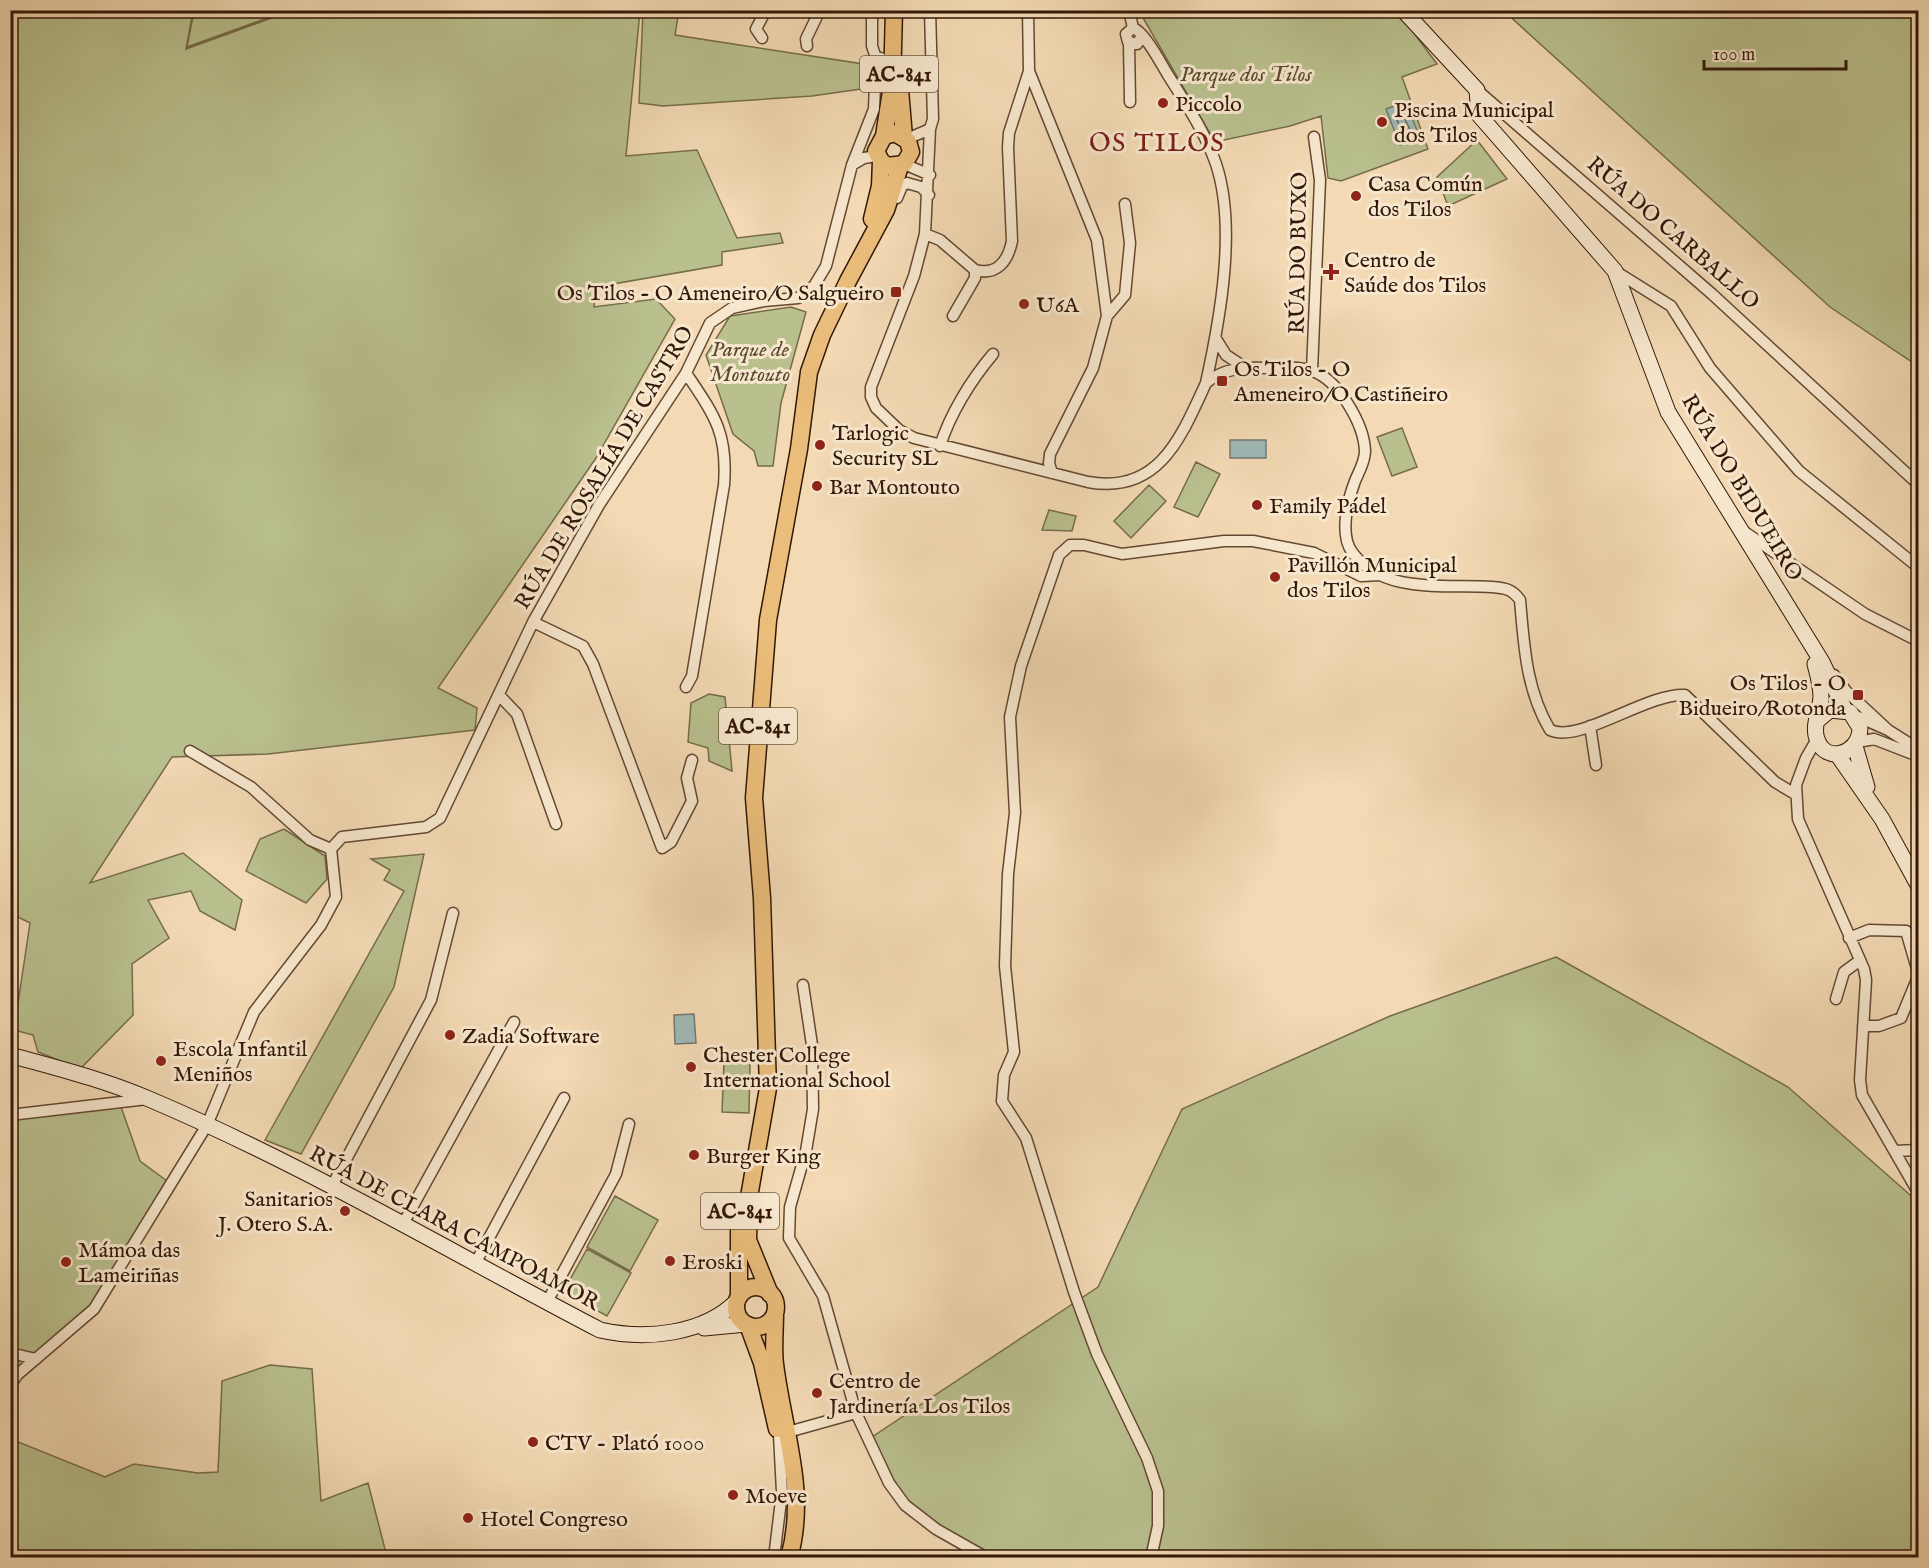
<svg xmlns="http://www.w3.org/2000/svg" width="1929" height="1568" viewBox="0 0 1929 1568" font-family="'IM FELL English',serif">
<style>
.green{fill:#b9c08e;stroke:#766c4a;stroke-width:1.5}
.water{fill:#9eb8b6;stroke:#737870;stroke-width:1.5}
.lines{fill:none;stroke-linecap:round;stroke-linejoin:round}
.shore{stroke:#68685e;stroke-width:1.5}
.street-casing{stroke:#634832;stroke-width:13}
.secondary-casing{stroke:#331707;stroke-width:17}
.primary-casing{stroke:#331707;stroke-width:19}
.street{stroke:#f7e7ce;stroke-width:10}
.secondary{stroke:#f7e7ce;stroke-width:15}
.primary{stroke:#eabd7a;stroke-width:16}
.poi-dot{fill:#8f2418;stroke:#f7e7ce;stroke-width:2}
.labels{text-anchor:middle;stroke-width:6;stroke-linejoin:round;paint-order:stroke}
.shield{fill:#f7e7ce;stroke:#6e5543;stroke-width:1.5}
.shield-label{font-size:21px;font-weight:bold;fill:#331707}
.park-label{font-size:22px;font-style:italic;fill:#5b4a30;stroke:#f7e7ce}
.poi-label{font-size:22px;fill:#331707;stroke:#f7e7ce;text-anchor:start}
.street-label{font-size:22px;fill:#331707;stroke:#f7e7ce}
.quarter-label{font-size:26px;letter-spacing:1.5px;fill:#7a1f14;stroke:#f7e7ce}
</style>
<rect width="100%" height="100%" fill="#f3dab4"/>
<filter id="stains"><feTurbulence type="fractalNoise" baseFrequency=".00333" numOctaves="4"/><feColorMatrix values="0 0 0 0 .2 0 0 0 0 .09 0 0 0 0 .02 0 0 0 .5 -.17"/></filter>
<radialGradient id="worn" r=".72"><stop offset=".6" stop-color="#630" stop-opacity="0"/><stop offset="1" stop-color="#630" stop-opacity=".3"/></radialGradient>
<path class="green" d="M10,11h183l-7,38 105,-38h349l-14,145 71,-6 40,88 43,-5 3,10 -61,9v13l-126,22 -2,20 62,-8 19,20 -79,139 -158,230 39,20 -2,22 -207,24 -96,3 -82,126 93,-30 59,47 -7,30 -35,-19 -9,-20 -43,9 21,38 -37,26 1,51 -53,54 -42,-17 -5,-17 -19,-5 16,-107 -20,-10z
M194,11v-1l93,1 -100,36z
M643,11h36l-4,24 195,30 -2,21 -7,3 -49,7 -149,10 -24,-3z
M1139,11h254l18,18 26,35 -35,13 26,72 -87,32 -13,-3 -7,-62 -31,10 -75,16z
M1504,11h414v355l-88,-59z
M1477,140l30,39 -59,27 -11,-29z
M791,307l15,5 -25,91 -8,63h-15l-4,-15 -21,-17 -27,-79 24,-39z
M1402,428l15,39 -25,9 -15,-39z
M1196,462l24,12 -22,43 -24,-10z
M1149,485l17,16 -35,37 -17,-17z
M1049,510l27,6 -4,15 -30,-1z
M709,694l16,3 7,74 -23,-10 -1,-13 -20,-6 3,-39z
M284,829l41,27 2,23 -21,24 -60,-32 14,-32z
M424,854l-30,133 -93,167 -36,-14 139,-249 -20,-11 6,-10 -19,-11z
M1556,957l232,130 130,115v355h-922l-60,-33 -30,-24 -37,-61 229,-152 84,-178 208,-93z
M724,1062h26l-1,51 -27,-1z
M120,1104l20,57 31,23 -77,125 -83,77v-275z
M615,1196l43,24 -28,51 -43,-24z
M587,1249l44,24 -24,43 -44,-24z
M270,1365l42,4 9,132 47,-18 19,74h-376v-118l94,38 29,-13 64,9 20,-1 4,-91z"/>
<path class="water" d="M1406,102l14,36 -20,7 -14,-36z
M1230,440h36v18h-36z
M694,1014l2,29 -21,1 -1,-29z"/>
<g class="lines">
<path class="shore" d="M1401,111l10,21 -5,5 -3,-2 -8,-20z"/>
<g class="street-casing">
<path id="street" d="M872,10v36l4,12h5
M930,10l3,109 -3,10 -5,105 -11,42 -43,111v10l5,11 23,22 15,8 174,44c71,13 93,-45 118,-99 18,-15 38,-16 60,-15 14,0 32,-2 46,3 26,8 52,53 53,80 0,11 -6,20 -10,30 -7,18 -16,53 -3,71 31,43 93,32 140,35 13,1 20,2 28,13 4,45 6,90 30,130 30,14 96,-37 135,-35l90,87 20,12
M1028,10l1,61 68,169 10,76 -14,52 -43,86 -1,9 3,10
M1129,10l4,18c12,4 28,36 35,47 18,29 37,57 48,89 21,63 4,155 -10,219
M1133,28l-7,6 2,8 9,2 5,-8
M762,38l-6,-9 10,-19
M1129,43l1,59
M807,46l-1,-7 14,-29
M1477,90l235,204 206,190
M907,139l23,-10
M904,164l26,11
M852,165l12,-7 13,-2
M897,198l5,-12 5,-3 14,4 8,8
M925,234l15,6 35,30v8l-22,38
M975,270c22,6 33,-9 37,-29l-4,-94 1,-14 20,-62
M1615,271l56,35 39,62 89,103 119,96
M1107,316l18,-21 5,-52 -5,-39
M1216,339l10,16 18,12
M1312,371l8,-191 -6,-43
M940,446c10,-32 31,-66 53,-92
M1746,533l119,81 53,27
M533,622l50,24 10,18 69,184 9,-6 21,-41 -5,-23 5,-18
M1834,675l12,16 42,39
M686,687l6,-11 32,-191c4,-53 -10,-70 -38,-112
M499,695l18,19 39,110
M1854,715l34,15 30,19
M1590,726l6,39
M1817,739l-11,19 -10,27 2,34 66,150 2,11 -6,100 2,15 56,97
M1858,742l16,-3 44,17
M190,751l61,36 59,53 21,9
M1849,938l20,-8 37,1 12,41
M803,985l9,60 1,64 -7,42 -16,56 -1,31 34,58 33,117 33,70 16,22 31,24 51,29
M1836,999l8,-27 15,-11
M1863,1026h16l22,-8 17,-41
M10,1115l137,-16
M1895,1151l23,-1
M333,1184l98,-184 22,-87
M403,1224l111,-202
M475,1264l89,-166
M547,1302l69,-128 13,-50
M10,1353l26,6
M10,1386l7,-11 77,-66 113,-184 47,-113 67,-87 15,-28 -5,-48 11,-12 84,-10 14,-9 93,-196 66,-117 87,-132 24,-50 22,-15 32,-7 34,-3 16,-12 12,-20 26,-101 22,-56 2,-51
M788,1432l68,-19
M774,1558l8,-66 -3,-57
M1151,1558l7,-32v-35l-11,-33 -50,-104 -23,-62 -48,-154 -24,-37 2,-26 10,-23 -9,-86 3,-92 7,-61 -5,-96 11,-51 38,-111 11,-10h14l38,9 102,-13h29l61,12 47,23 19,-1"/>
</g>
<g class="secondary-casing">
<path id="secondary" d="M1403,10l74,80 2,25 136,156 53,141 154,250 23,48
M1815,664c3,11 6,23 6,33 -1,13 -9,30 -4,42 8,26 43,15 43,-11l-10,-16 -20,-2 -12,10
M1855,746l12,41
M1837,754l45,65 36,66
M10,1055c47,13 95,25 139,44 156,66 301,153 451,231 45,10 103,5 137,-29
M704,1328l42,-4"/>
</g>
<g class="primary-casing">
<path id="primary" d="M899,78l5,59
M884,136l11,-3 13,8 3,11 -7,12 -17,2 -6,-5 -5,-10 8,-15 8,-51 2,-75
M872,219l8,-33 1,-25
M736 1307a20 20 0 1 1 40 0a20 20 0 1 1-40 0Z
M770,1294l-22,-54 1,-43 19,-109 -6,-190 -8,-100 14,-178 31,-171 10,-77 13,-37 26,-54 38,-71 14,-44
M739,1297v-72
M775,1313c0,17 -2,35 0,51 8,66 33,128 14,194
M748,1325l14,38 15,66"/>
</g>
<use href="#street" class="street"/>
<use href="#secondary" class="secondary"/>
<use href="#primary" class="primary"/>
</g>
<g class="poi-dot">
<circle cx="1163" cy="103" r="6"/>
<circle cx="1382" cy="122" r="6"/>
<circle cx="1356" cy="196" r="6"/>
<path d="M1328 263h6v6h6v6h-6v6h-6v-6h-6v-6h6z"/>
<rect x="890" y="286" width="12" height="12" rx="3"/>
<circle cx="1024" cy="304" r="6"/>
<rect x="1216" y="375" width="12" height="12" rx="3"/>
<circle cx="820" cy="445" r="6"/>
<circle cx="817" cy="486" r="6"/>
<circle cx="1257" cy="505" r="6"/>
<circle cx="1275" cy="577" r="6"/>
<rect x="1852" y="689" width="12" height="12" rx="3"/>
<circle cx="450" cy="1035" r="6"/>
<circle cx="161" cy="1061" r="6"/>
<circle cx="691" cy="1067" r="6"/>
<circle cx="694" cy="1155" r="6"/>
<circle cx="345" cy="1211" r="6"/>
<circle cx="670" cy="1261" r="6"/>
<circle cx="66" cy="1262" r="6"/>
<circle cx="817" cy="1393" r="6"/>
<circle cx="533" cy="1442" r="6"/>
<circle cx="733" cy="1495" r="6"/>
<circle cx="468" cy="1518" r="6"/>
</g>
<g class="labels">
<g class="shield">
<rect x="860" y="56" width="78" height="36" rx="4.5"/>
<rect x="719" y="708" width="78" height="36" rx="4.5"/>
<rect x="701" y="1193" width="78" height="36" rx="4.5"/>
</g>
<g class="shield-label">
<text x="899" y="81">AC-841</text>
<text x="758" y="733">AC-841</text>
<text x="740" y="1218">AC-841</text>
</g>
<g class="park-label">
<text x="1246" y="81">Parque dos Tilos</text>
<text x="750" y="356">Parque de<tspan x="750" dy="25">Montouto</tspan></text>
</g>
<g class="poi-label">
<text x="1175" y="111">Piccolo</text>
<text x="1394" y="117">Piscina Municipal<tspan x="1394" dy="25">dos Tilos</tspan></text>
<text x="1368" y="191">Casa Común<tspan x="1368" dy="25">dos Tilos</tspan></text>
<text x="1344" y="267">Centro de<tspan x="1344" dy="25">Saúde dos Tilos</tspan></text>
<text x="884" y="300" text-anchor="end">Os Tilos - O Ameneiro/O Salgueiro</text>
<text x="1036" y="312">U6A</text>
<text x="1234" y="376">Os Tilos - O<tspan x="1234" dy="25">Ameneiro/O Castiñeiro</tspan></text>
<text x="832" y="440">Tarlogic<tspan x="832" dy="25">Security SL</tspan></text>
<text x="829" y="494">Bar Montouto</text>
<text x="1269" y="513">Family Pádel</text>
<text x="1287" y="572">Pavillón Municipal<tspan x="1287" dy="25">dos Tilos</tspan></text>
<text x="1846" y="690" text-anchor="end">Os Tilos - O<tspan x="1846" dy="25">Bidueiro/Rotonda</tspan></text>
<text x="462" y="1043">Zadia Software</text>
<text x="173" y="1056">Escola Infantil<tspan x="173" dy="25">Meniños</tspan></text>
<text x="703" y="1062">Chester College<tspan x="703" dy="25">International School</tspan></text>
<text x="706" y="1163">Burger King</text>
<text x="333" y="1206" text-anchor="end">Sanitarios<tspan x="333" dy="25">J. Otero S.A.</tspan></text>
<text x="78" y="1257">Mámoa das<tspan x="78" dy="25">Lameiriñas</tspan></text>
<text x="682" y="1269">Eroski</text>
<text x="829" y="1388">Centro de<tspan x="829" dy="25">Jardinería Los Tilos</tspan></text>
<text x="545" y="1450">CTV - Plató 1000</text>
<text x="745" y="1503">Moeve</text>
<text x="480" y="1526">Hotel Congreso</text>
</g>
<g class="street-label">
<text transform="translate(1674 232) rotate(41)" y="8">RÚA DO CARBALLO</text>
<text transform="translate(1297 253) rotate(-89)" y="8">RÚA DO BUXO</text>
<text transform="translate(603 467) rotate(-59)" y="8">RÚA DE ROSALÍA DE CASTRO</text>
<text transform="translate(1743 487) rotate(59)" y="8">RÚA DO BIDUEIRO</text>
<text transform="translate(455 1227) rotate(28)" y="8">RÚA DE CLARA CAMPOAMOR</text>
</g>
<g class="quarter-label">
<text x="1157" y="151">OS TILOS</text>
</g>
</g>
<rect width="1929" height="1568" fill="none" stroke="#f3dab4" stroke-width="36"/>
<rect x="12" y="12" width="1905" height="1544" fill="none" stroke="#331707" stroke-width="3"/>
<rect x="18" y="18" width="1893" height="1532" fill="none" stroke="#331707" stroke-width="1.5"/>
<path d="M1704 60v9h142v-9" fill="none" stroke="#331707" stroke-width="3"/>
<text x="1713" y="60" font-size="18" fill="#331707" stroke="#f7e7ce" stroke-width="4.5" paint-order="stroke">100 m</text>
<rect width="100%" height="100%" filter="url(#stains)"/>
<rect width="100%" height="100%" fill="url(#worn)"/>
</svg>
